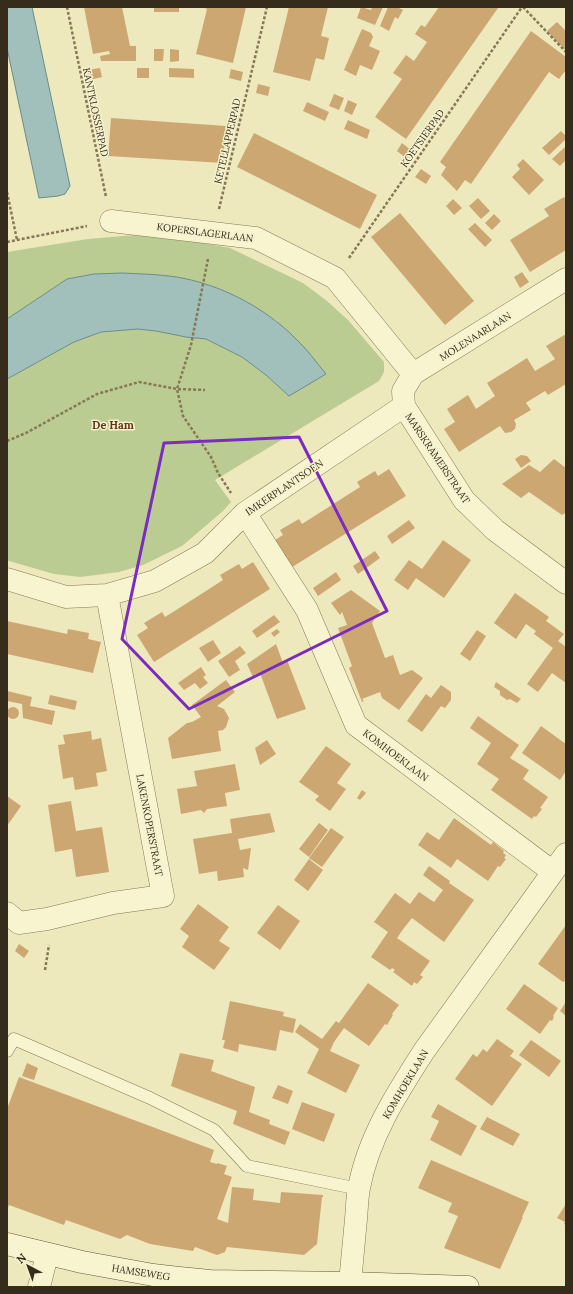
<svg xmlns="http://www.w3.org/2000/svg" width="573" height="1294" viewBox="0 0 573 1294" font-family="Lora,serif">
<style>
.green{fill:#bbcc92}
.water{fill:#a1bfbb;stroke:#698d8a}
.building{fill:#cda772}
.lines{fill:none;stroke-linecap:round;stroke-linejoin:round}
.lane-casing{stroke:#867856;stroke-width:13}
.street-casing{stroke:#867856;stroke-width:23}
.secondary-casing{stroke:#67583a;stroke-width:23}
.path{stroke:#867856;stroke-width:2.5;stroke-dasharray:3 2;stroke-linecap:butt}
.lane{stroke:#f9f4d0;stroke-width:12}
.street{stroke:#f9f4d0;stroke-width:22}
.secondary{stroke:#f9f4d0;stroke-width:22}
.marked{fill:none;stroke:#7b2cbf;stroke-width:3;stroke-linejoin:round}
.labels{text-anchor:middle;stroke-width:3;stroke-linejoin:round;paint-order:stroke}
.street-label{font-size:10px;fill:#352c1b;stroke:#f5f1cd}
.neighbourhood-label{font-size:11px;font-weight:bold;fill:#62351a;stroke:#f5f1cd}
</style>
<rect width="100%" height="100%" fill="#eee8bd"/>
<path class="green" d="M135,235l47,4 48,9 73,35 24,18 21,19 36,42v10l-5,9 -164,99 16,22 -8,9 -41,35 -39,19 -24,7 -39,5 -26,-3 -45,-13 -2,-1v-181l67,-37 27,-10 37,-3 18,2 30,6 20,2 36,18 24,18 23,21 -12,-75 -32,-20 -36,-16 -39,-9 -47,-3 -29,1 -27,5 -60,40v-67l81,-13z"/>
<path class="water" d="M7,7h25l38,179 -5,8 -7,2 -19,2 -32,-150z
M123,273c15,1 31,1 46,3 45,5 95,30 127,63 11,10 20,23 30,35l-37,22 -23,-21 -24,-18 -36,-18 -20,-2 -30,-6 -18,-2 -37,3 -27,10 -67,37v-60l60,-40 27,-5z"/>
<path class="building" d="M84,7h38l8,39h6v15h-35l-1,-5 10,-2 -1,-3 -16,3z
M154,7h25v5h-25z
M202,7h44l-13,56 -37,-9 11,-45z
M289,7h39l-7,29 8,2 -5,22 -8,-2 -6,23 -37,-9z
M361,7l10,3 1,-3h11l-8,18 -18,-7z
M388,7h9l6,3 -5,9 -3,-2 -6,14 -9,-5z
M439,7h57l2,1 -92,131 -31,-22 27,-38 -9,-6 13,-18 8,6 13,-19 -12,-8 6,-9 4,2z
M557,22l9,9v20l-19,-20z
M362,29l9,4 2,4 -4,9 11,5 -8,19 -12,-5 -4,11 -12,-6z
M531,31l35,26v13l-7,9 -10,-7 -78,112 -6,-4 -8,11 -16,-16 5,-8 -6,-5z
M154,49h10l-1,12h-9z
M170,49l9,1v11l-9,1z
M100,68l2,9 -12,3 -2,-10z
M137,68h12v10h-12z
M169,68l25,1v9l-25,-1z
M231,69l12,3 -2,9 -12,-3z
M258,84l12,3 -2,9 -12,-3z
M334,94l10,4 -5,12 -10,-4z
M348,100l9,4 -5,11 -8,-4z
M307,102l22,10 -4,9 -22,-10z
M111,118l115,8 -3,37 -115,-7z
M348,120l22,10 -3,9 -23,-10z
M561,131l5,5v3l-17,16 -7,-7z
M254,133l123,62 -17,34 -123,-62z
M402,143l10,8 -5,8 -10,-8z
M566,146v14l-6,6 -8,-7z
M523,159l21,21 -15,15 -17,-18 8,-8 -3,-4z
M421,169l10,7 -5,8 -11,-7z
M564,197l2,3v50l-36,22 -20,-32 39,-24 -5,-7z
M478,198l12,13 -9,8 -12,-13z
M453,199l9,9 -8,7 -8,-9z
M400,213l74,88 -29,24 -74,-88z
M494,214l7,7 -9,9 -7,-7z
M475,223l17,17 -7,7 -17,-18z
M522,272l7,10 -9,6 -6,-11z
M566,334v50l-18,11 -3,-4 -18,11 -1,1 5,7 -17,10 2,4 -1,5 -4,3 -6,1 -5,-7 -41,26 -15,-23 11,-7 -8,-13 21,-14 8,14 10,-7 9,-6 -8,-13 40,-25 8,13 20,-12 -9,-13z
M521,455l6,1 4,5 -10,7 -6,-9z
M554,459l12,9v47l-1,-2 -3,2 -33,-23 -8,6 -19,-14 27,-19 11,7z
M389,469l17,27 -117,73 -17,-27 11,-7 -3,-5 19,-11 3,5 58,-37 -3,-5 18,-11 3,5z
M409,520l6,8 -23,16 -5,-8z
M443,540l28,20 -27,38 -28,-20 -8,12 -14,-10 15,-20 13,9z
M375,551l5,7 -22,16 -5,-8z
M253,562l17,27 -116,73 -17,-27 11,-7 -4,-5 18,-11 3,5 30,-19 28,-18 -3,-5 19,-11 3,5z
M336,572l5,8 -23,16 -5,-8z
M351,590l29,21 -8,12 13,35 8,-3 7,20 12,-5 11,8 -24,32 -17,-12 -2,-6 -18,7 2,2 -2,1 -13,-34 3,-2 -14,-38 9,-3 -5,-13 -2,3 -9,-12z
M515,593l34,24 -3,4 18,13 -6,7 8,6v36l-14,-10 -14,19 -11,-8 26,-36 -19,-14 2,-3 -10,-7 -10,15 -22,-16z
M274,615l6,7 -23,16 -5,-7z
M7,621l60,13 1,-5 21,4 -1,6 13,3 -8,31 -86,-19z
M277,629l3,3 -6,5 -3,-4z
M477,630l9,6 -16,25 -10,-7z
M213,640l8,13 -13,9 -9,-14z
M276,644l7,19 4,-3 19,49 -29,10 -17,-46 -6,2v2h-1l-6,-13z
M240,646l6,7 -11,8 5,9 -11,7 -11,-16z
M201,667l5,8 -3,2 5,6 -8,6 -5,-6 -11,7 -6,-7z
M226,680l9,12 -18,14 7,3 5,9 -3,9 -3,3 -5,1 3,20 -49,8 -4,-21 19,-15 5,-1 9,-5 -9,-12z
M496,682l25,17 -4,4 -7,-4 -3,1 -7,-5v-4l-6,-4z
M441,685l10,7v8l-6,8 -4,-2 -19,26 -15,-11 19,-27 5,4z
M7,691l25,6 -2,9 25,5 -3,14 -29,-7 -1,-14 -15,-3z
M50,695l27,6 -2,9 -27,-6z
M7 713a6 6 0 1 1 12 0a6 6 0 1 1-12 0Z
M478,716l41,29 -9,13 19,12 -6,9 25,18 -8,11 2,1 -6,8 -2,-1 -2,3 -41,-29 8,-11 -22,-15 14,-21 -21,-15z
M541,726l25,18v27l-6,9 -38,-27z
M91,731l1,9 9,-2 6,33 -11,2 2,13 -23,4 -2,-13 -10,2 -5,-34 7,-1 -2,-9z
M267,740l9,14 -16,11 -5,-17z
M326,746l25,18 -14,19 9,6 -16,22 -15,-11 4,-4 -20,-14z
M235,764l5,26 -15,3 2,13 -20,3 -3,4 -3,-3 -20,4 -4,-25 20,-3 -3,-15z
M362,790l4,3 -6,7 -3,-2z
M7,796l14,10 -14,20z
M71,801l5,30 26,-4 7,45 -33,5 -4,-28 -17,3 -7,-47z
M270,813l5,19 -37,7 2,11 11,-2 -3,22 -5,-2 1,9 -26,4 -1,-10 -18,3 -6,-35 39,-6 -2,-14z
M454,818l37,27 2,-3 11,9 -1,2 3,2 -2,3 2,1 -6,8 -2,-1 -10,15 -31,-22 -6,9 -33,-23 9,-13 12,8z
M319,823l9,7 -19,27 -10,-8z
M331,828l13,9 -22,30 -13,-9z
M309,859l14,11 -15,21 -14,-11z
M429,866l21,15 -1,2 25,17 -30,42 -32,-24 -8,10 -7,10 33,23 -10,14 3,2 -6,7 -3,-2 -2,4 -19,-14 2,-2 -3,-2 -2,2 -19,-13 17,-25 -14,-10 21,-29 15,11 9,-12 15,10 9,-12 -20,-15z
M198,904l31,23 -10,14 11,7 -16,22 -32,-23 7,-11 -9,-7z
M278,905l22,16 -20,29 -23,-17z
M566,925v58l-2,-2 -1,1 -25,-18z
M19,944l10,7 -5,7 -9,-7z
M368,983l31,22 -7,9 1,1 -6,10 -2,-1 -16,22 -25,-18 -10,14 -4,9 30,14 -14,28 -39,-20 12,-24 -24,-17 5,-8 22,15 14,-18 3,2z
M524,984l34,24 -5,8 1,1 -2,4 -2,-1 -10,14 -34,-25z
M230,1001l54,11 -1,4 13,3 -3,14 -13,-3 -4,21 -37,-7 -1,8 -15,-4 2,-8h-3z
M566,1002v14l-6,-5z
M497,1039l17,12 -4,5 12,8 -30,42 -37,-27 18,-25 4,3 6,-8 4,3z
M531,1040l30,21 -12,16 -30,-22z
M180,1053l34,7 -3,11 44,16 -6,25 21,8 -1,4 21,8 -5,13 -52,-21 4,-13 -66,-25z
M27,1063l11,5 -4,12 -12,-4z
M19,1077l195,73 -4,12 7,2v-1l10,3 -3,8 8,3 -15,42 11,4 4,-36 22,2 -1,11 27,3 1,-11 42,3v2h-1l-5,47 -13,11 -77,-8 -2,5 -8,3 -22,-8 -2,4 -43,-7 -23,-9 -7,4 -54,-19 -2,5 -55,-20 -2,5v-101z
M278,1085l15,6 -5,13 -16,-6z
M302,1102l33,12 -11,28 -32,-13z
M438,1104l39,22 -16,30 -31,-16 9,-19 -8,-4z
M487,1117l33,17 -7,12 -33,-17z
M431,1160l98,42 -7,15h1l-23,52 -56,-21 14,-32 -10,-4 4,-9 -34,-15z
M566,1204v21l-2,-1 1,-2 -8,-4z"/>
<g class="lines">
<g class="lane-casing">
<path id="lane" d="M7,1051l7,-12 136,59 64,32 33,36 112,23"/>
</g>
<g class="street-casing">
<path id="street" d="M111,221l145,17 79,40 78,96
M566,279l-153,95 -10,17 1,15 60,94 31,30 71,53
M245,513l62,97 49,115 197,147
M7,579l59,18 41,-2 48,-14 50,-28 40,-40 159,-107
M7,913l12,10 28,-4 66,-16 50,-7 -56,-301
M350,1283c2,-21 4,-43 6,-64 1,-10 1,-21 3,-31 9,-50 38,-95 65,-137l142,-197
M39,1287l8,-32"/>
</g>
<g class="secondary-casing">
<path id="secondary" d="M7,1244l75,18 71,13 26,3 31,3 140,2 118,4"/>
</g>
<path class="path" d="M67,7l39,190
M523,7l43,45
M7,192l10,48
M219,209l48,-202
M7,242l80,-16
M349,258l173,-251
M208,259l-17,86 -14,44 6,27 28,41 7,16 13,20
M7,441l19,-8 71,-39 42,-12 38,7 28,1
M45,970l4,-25"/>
<use href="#lane" class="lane"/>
<use href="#street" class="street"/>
<use href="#secondary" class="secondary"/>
</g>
<path class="marked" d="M299,437l88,174 -198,98 -67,-70 42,-196z"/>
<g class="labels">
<g class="street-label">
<text transform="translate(96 112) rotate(78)" y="4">KANTKLOSSERPAD</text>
<text transform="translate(422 138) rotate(-55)" y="4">KOETSIERPAD</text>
<text transform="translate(227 141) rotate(-77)" y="4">KETELLAPPERPAD</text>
<text transform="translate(205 232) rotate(7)" y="4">KOPERSLAGERLAAN</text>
<text transform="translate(475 336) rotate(-32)" y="4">MOLENAARLAAN</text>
<text transform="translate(438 458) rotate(56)" y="4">MARSKRAMERSTRAAT</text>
<text transform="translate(284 487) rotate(-34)" y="4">IMKERPLANTSOEN</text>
<text transform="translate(396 755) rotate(37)" y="4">KOMHOEKLAAN</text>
<text transform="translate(150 825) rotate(79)" y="4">LAKENKOPERSTRAAT</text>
<text transform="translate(405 1084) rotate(-59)" y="4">KOMHOEKLAAN</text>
<text transform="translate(141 1272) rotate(9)" y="4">HAMSEWEG</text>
</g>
<g class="neighbourhood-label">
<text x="113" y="429">De Ham</text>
</g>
</g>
<rect width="573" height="1294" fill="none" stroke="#352c1b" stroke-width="16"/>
<g transform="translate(28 1266) rotate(319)" stroke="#f5f1cd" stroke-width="3" paint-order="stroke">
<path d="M0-3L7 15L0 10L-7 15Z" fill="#352c1b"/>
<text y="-6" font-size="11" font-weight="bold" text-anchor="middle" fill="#352c1b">N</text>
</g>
</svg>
